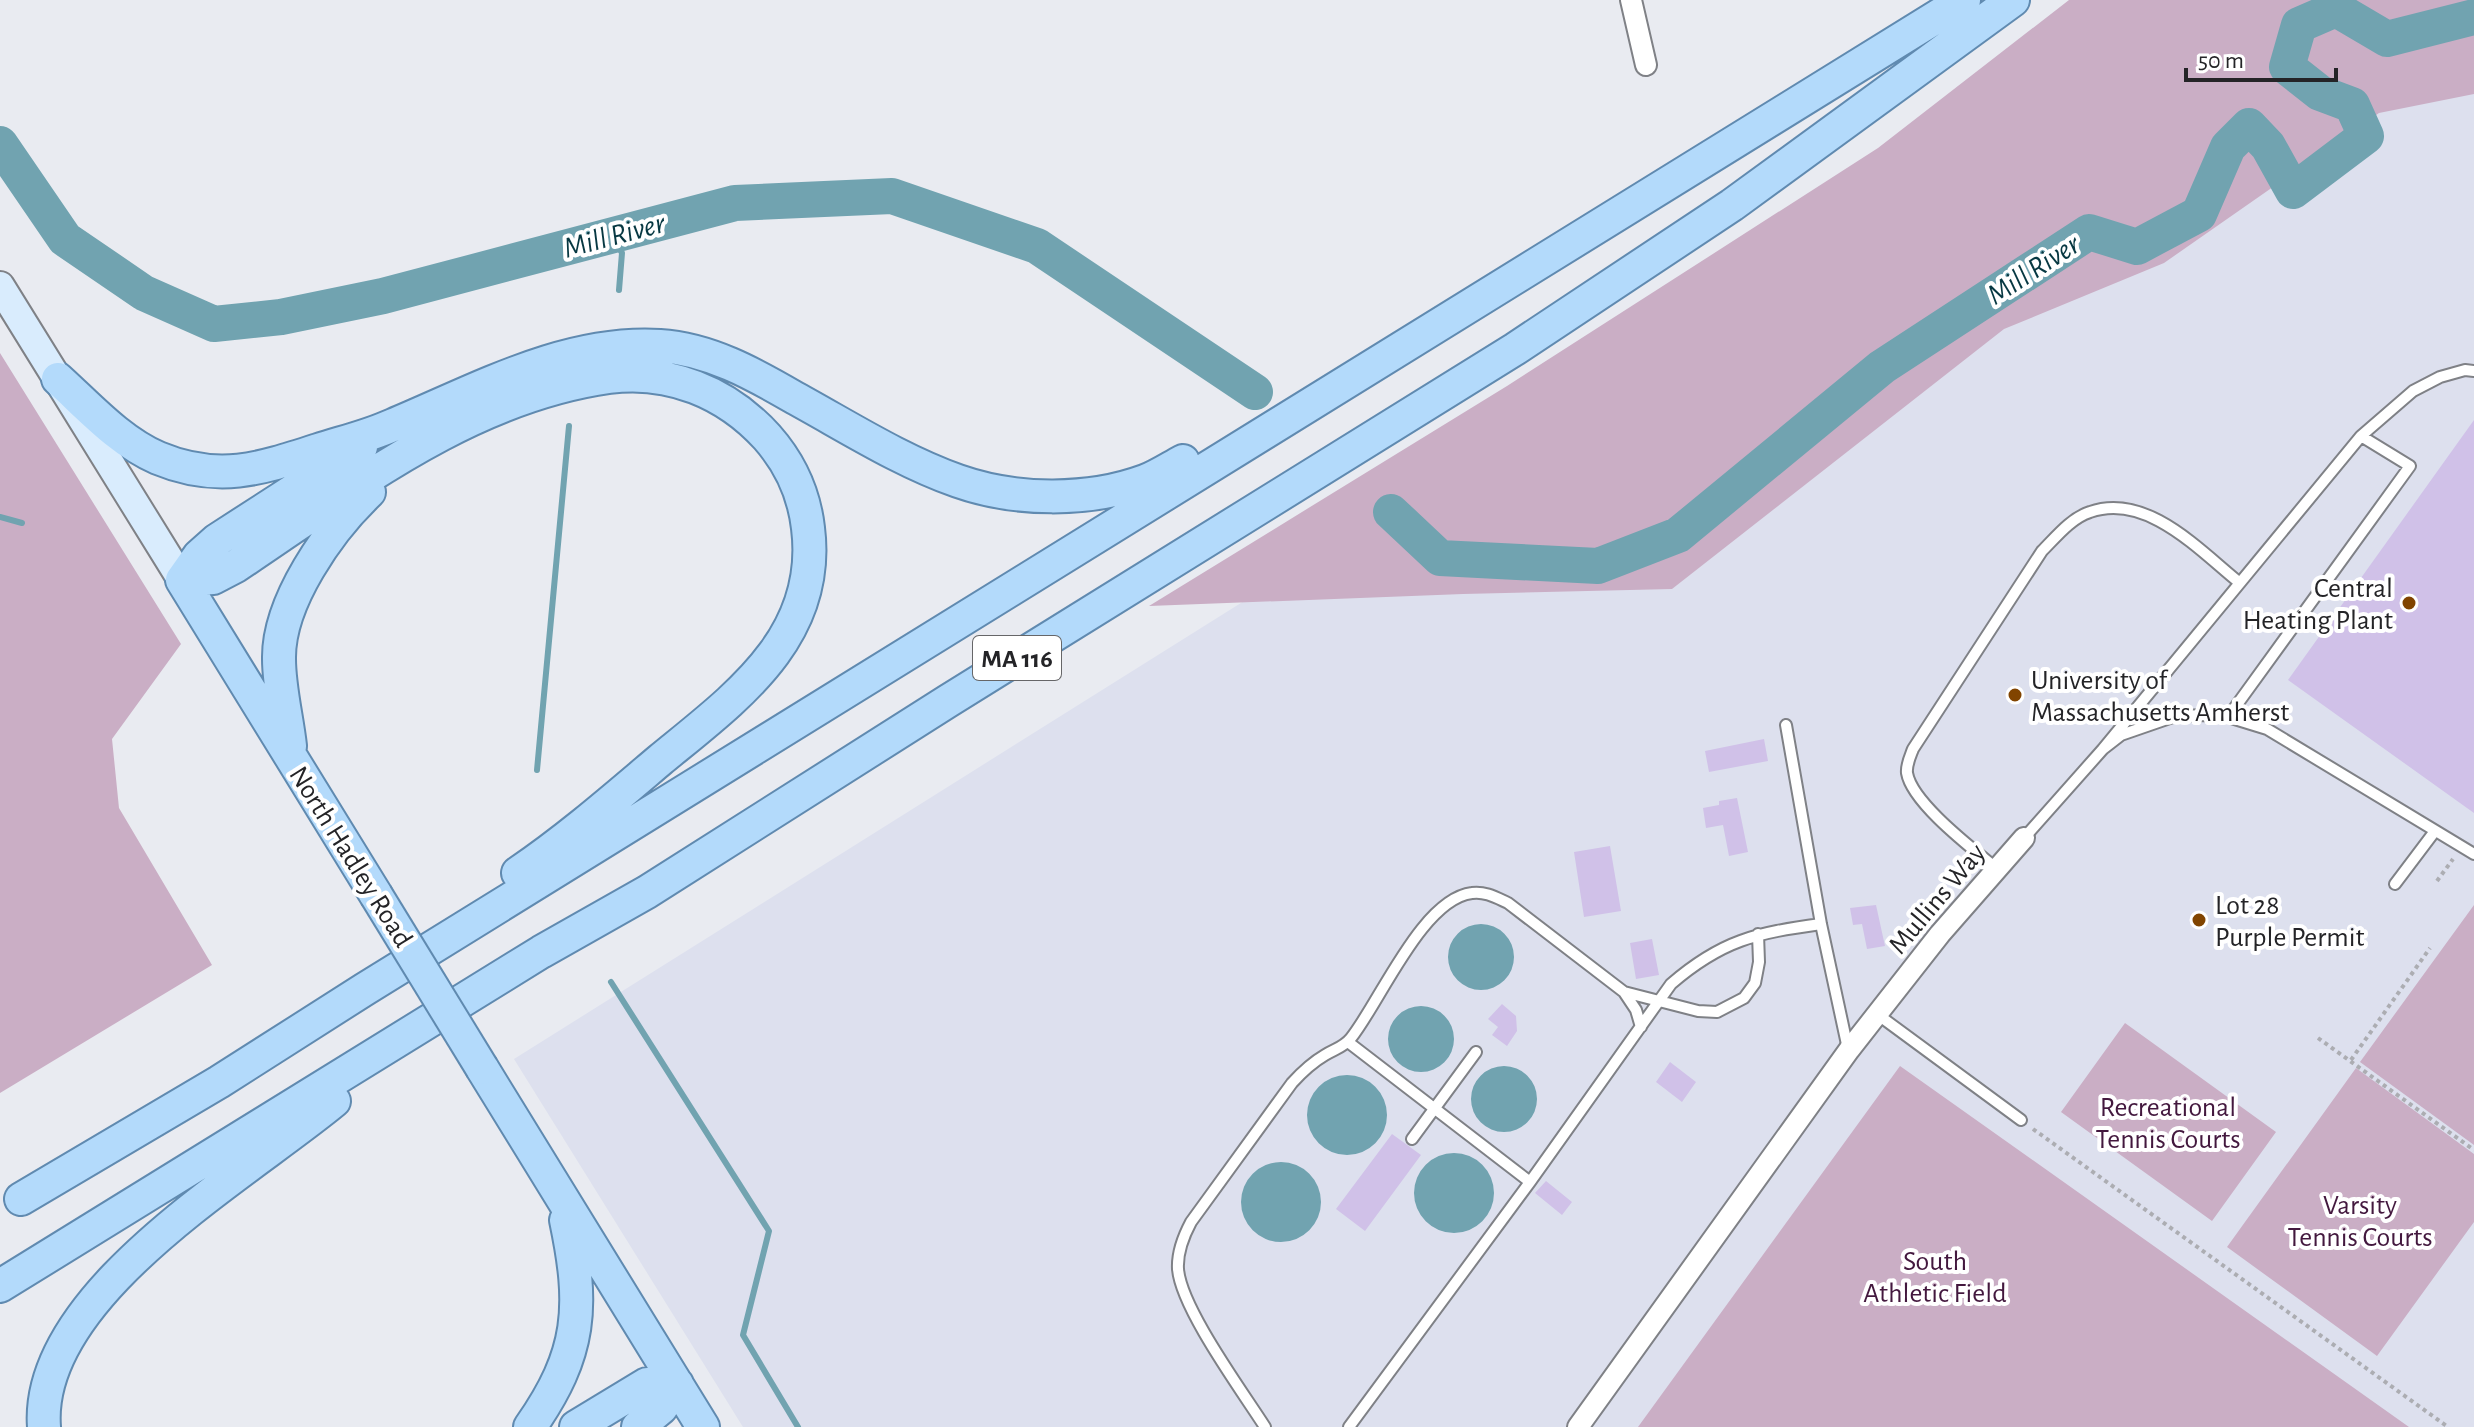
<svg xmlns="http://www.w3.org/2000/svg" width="2474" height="1427" viewBox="0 0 2474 1427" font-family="'Alegreya Sans',sans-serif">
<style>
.built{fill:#dde0ee}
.green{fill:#caaec5}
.water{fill:#71a3b0}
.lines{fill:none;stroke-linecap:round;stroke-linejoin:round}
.stream{stroke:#71a3b0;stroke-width:6}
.river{stroke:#71a3b0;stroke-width:36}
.building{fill:#d0c1e8}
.service-casing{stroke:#7f8186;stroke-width:14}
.minor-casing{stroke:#7f8186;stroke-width:24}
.secondary-casing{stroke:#7f8186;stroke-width:32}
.primary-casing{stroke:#608ab0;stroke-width:36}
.path{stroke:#acadb2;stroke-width:4;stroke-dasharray:4 4;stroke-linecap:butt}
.service{stroke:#fff;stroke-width:10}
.minor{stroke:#fff;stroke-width:20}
.secondary{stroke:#d9ecfd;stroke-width:28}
.primary{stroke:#b3dafb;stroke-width:32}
.primary-bridge-casing{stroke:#608ab0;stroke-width:36;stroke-linecap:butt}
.primary-bridge{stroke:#b3dafb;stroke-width:32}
.poi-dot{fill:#814400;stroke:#fff;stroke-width:3}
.labels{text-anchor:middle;stroke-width:8;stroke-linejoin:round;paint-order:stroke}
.shield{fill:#fff;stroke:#666668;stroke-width:2}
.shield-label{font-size:26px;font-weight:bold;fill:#242427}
.poi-label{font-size:28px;fill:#242427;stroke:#fff;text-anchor:start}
.street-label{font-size:28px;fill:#242427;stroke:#fff}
.park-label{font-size:28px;fill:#43183e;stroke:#fff}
.water-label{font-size:30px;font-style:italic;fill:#073842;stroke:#fff}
</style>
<rect width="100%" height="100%" fill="#e9ebf1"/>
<path class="built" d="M2202,0h272v1427h-1731l-229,-368z"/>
<path class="green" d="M2069,0h405v94l-95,19 -215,150 -160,66 -332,260 -209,5 -314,12 358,-220 371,-238z
M0,353l181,291 -69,95 7,69 93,157 -212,128z
M2474,905v240l-114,-83z
M2125,1023l151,109 -64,89 -151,-109z
M1900,1066l509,361h-771z
M2356,1068l118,86v68l-97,134 -150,-109z"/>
<path class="water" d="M1448 957a33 33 0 1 1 66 0a33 33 0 1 1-66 0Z
M1388 1039a33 33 0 1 1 66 0a33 33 0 1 1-66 0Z
M1471 1099a33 33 0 1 1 66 0a33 33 0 1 1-66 0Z
M1307 1115a40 40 0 1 1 80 0a40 40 0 1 1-80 0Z
M1414 1193a40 40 0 1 1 80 0a40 40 0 1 1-80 0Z
M1241 1202a40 40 0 1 1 80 0a40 40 0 1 1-80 0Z"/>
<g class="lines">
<path class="stream" d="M612,235l10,18 -3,37
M0,517l22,6
M537,770l32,-344
M611,982l158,249 -26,104 55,92"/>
<path class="river" d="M0,144l65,95 79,54 70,31 67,-7 102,-21 352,-93 157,-7 145,50 218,146
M1391,512l49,46 158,8 80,-31 204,-168 207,-135 48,15 62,-33 29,-67 21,-21 19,20 25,45 73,-55 -14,-31 -32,-12 -33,-26 12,-42 37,-16 51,30 87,-22"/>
</g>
<path class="building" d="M2474,420v393l-186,-133z
M1764,739l4,22 -59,11 -4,-21z
M1737,798l11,54 -19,4 -6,-31 -17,3 -3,-20 16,-3v-4z
M1610,846l11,65 -37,6 -10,-65z
M1876,905l9,41 -18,3 -5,-25 -9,1 -3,-17z
M1652,939l7,36 -23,4 -6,-36z
M1502,1004l14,12 1,15 -10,15 -15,-11 6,-8 -10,-8z
M1670,1062l26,20 -14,20 -26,-20z
M1392,1134l29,21 -56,76 -29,-22z
M1546,1181l26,21 -10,13 -27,-22z"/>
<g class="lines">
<g class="service-casing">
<path id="service" d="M2228,717l182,-251 -49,-30
M1786,725l35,199 27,125
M2103,749l258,-313 52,-45 27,-14 25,-7 9,1
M2024,838l79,-89 18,-14 52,-18 27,-2 28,2 39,12 207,125
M1997,869c-24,-20 -85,-66 -90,-96 -1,-8 3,-16 6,-24l129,-198c14,-14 29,-33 48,-39 57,-20 110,39 150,71
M2395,884l40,-53
M1624,992l12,18 5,17
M1877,1014l144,106
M1348,1042l182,140
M1412,1139l64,-87
M1265,1427c-23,-36 -84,-119 -87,-158 -1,-17 5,-32 13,-47l101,-139c10,-11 21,-21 33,-28 10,-6 19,-8 26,-17 29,-36 71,-139 121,-145 13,-2 25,5 36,10l116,89 74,19 19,1 27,-14 11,-15 4,-21 -1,-28
M1349,1427l181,-245 141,-198c51,-44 85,-51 150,-60"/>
</g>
<g class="minor-casing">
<path id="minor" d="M1631,0l15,65
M1578,1427l271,-377 91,-116 84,-96"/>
</g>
<g class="secondary-casing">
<path id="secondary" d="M0,286l182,294"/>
</g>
<g class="primary-casing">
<path id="primary" d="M58,379c31,28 61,62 100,79 60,25 102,11 160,-8 25,-8 51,-14 75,-25 84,-35 173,-85 267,-79 49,3 94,28 135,52 53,29 106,63 163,83 57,20 130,21 187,0 13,-5 25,-13 38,-20
M182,580l31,-2 23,-12c116,-77 231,-169 373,-189 60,-8 117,15 158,60 23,26 37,56 41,91 14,110 -74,171 -148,232 -46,39 -92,79 -142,113
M182,580l194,315
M182,580l17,-24 18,-16 144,-93
M290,746c-3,-28 -11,-58 -11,-87 -1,-57 50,-129 90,-167
M482,1068l221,359
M21,1199l198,-117 146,-93 1599,-989
M0,1286l541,-334 106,-60 301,-191 567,-352 217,-144 281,-205
M44,1427c-10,-132 201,-252 290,-326
M530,1427c52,-74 54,-121 36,-207
M576,1427l71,-43h30
M638,1427l23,-19 16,-24"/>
</g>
<path class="path" d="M2437,881l16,-22
M2318,1038l156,112
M2351,1060l79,-112
M2033,1129l415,298"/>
<use href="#service" class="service"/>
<use href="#minor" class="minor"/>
<use href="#secondary" class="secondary"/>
<use href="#primary" class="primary"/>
<g class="primary-bridge-casing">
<path id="primary-bridge" d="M376,895l106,173"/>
</g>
<use href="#primary-bridge" class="primary-bridge"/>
</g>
<g class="poi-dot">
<circle cx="2409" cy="603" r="8"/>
<circle cx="2015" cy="695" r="8"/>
<circle cx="2199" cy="920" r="8"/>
</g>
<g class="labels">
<rect class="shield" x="973" y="636" width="88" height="44" rx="6"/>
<g class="shield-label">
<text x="1017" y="667">MA 116</text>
</g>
<g class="poi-label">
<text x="2393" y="597" text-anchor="end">Central<tspan x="2393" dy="32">Heating Plant</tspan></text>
<text x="2031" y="689">University of<tspan x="2031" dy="32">Massachusetts Amherst</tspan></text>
<text x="2215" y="914">Lot 28<tspan x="2215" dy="32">Purple Permit</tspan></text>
</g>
<g class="street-label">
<text transform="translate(352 856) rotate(58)" y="10">North Hadley Road</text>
<text transform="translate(1936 898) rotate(-50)" y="10">Mullins Way</text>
</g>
<g class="park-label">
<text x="2168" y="1116">Recreational<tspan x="2168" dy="32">Tennis Courts</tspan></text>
<text x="2360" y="1214">Varsity<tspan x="2360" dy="32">Tennis Courts</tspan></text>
<text x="1935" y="1270">South<tspan x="1935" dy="32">Athletic Field</tspan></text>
</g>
<g class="water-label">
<text transform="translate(614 235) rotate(-15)" y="10">Mill River</text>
<text transform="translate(2033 269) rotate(-33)" y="10">Mill River</text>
</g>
</g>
<path d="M2186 68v12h150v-12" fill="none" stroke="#242427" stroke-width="4"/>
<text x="2198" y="68" font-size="24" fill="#242427" stroke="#ffffff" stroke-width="6" paint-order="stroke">50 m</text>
</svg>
